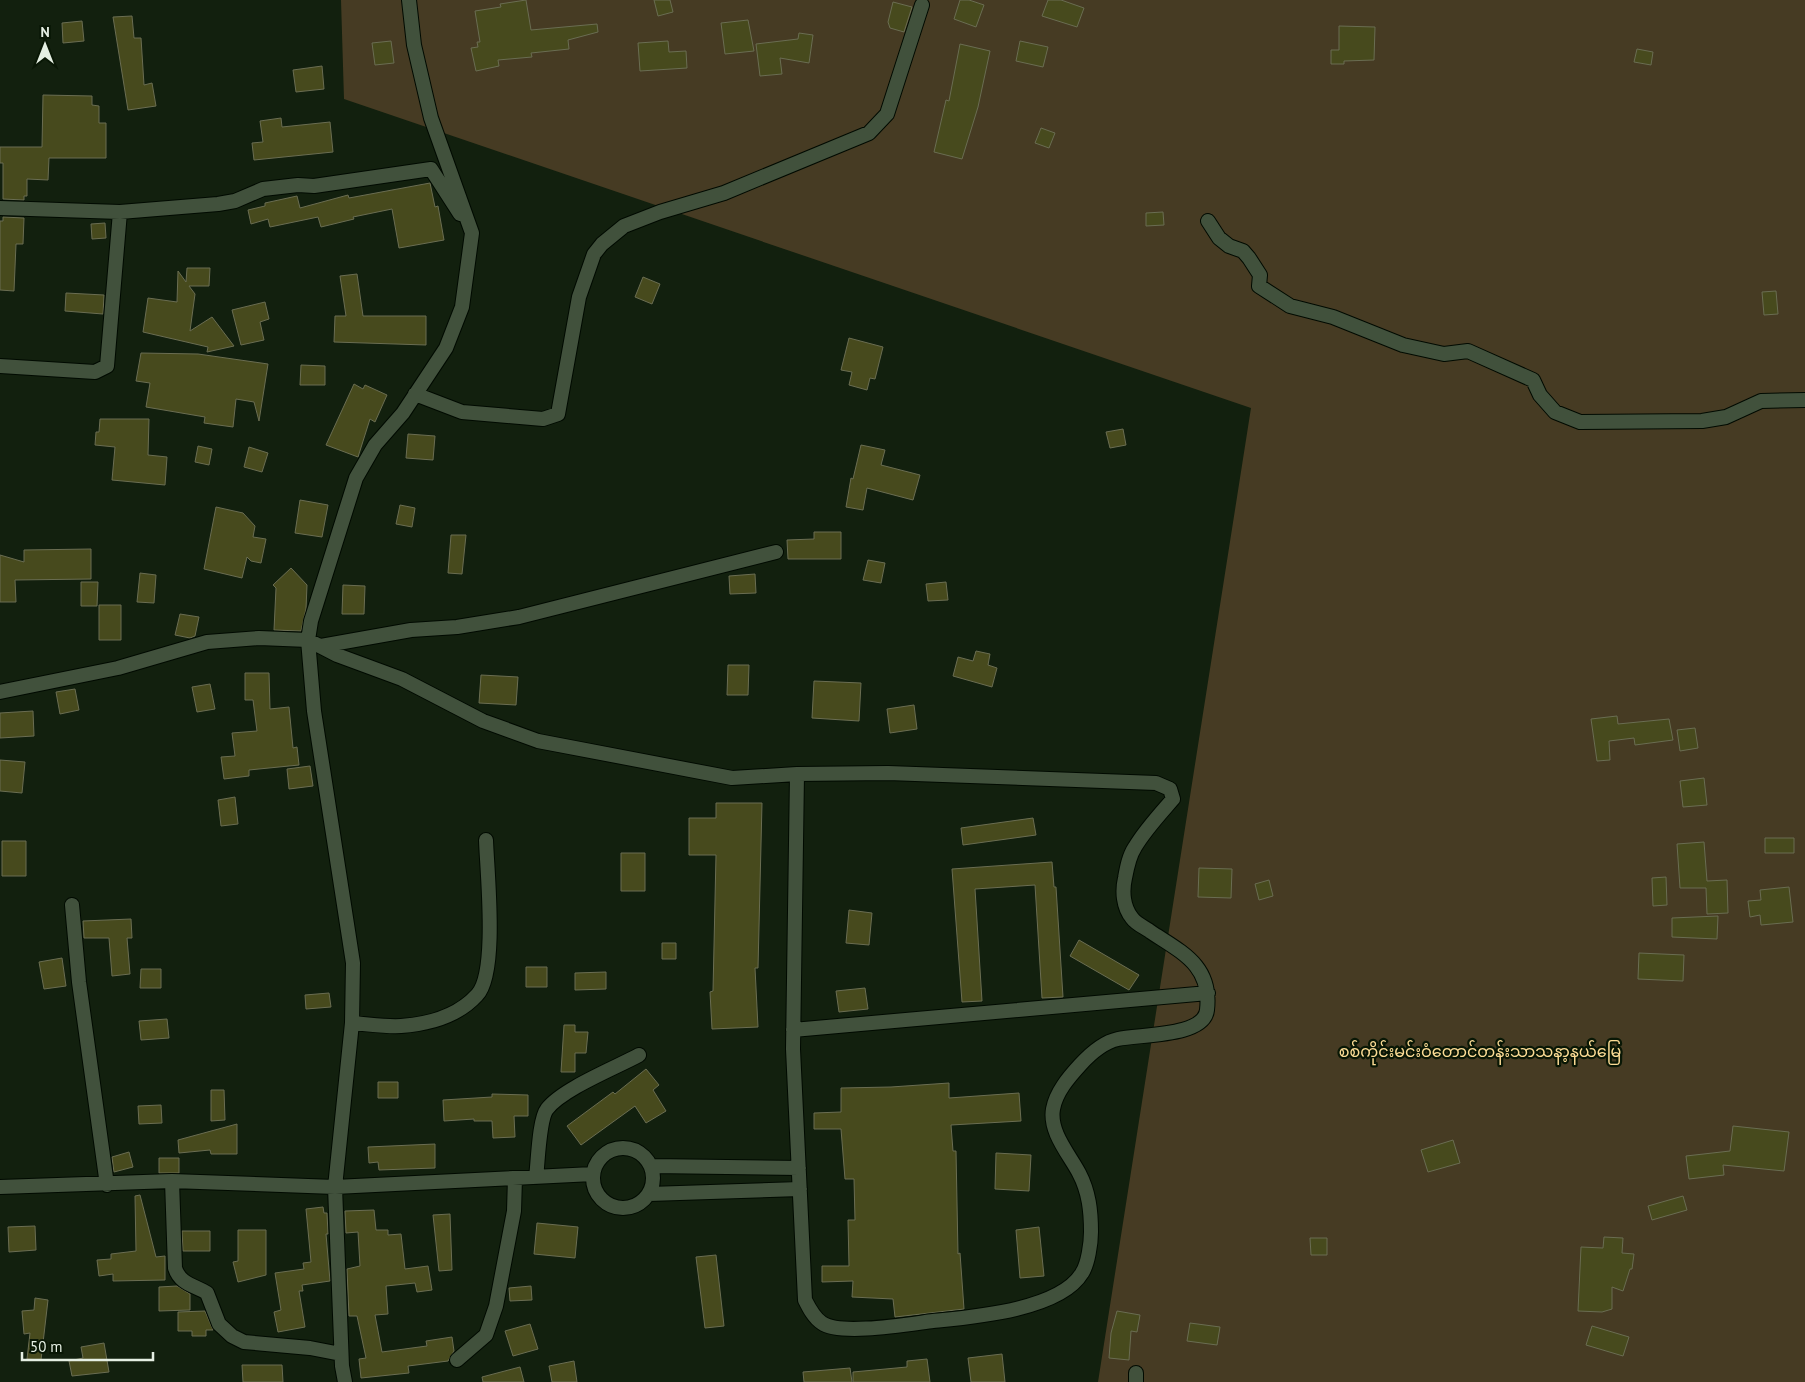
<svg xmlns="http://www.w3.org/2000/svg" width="1805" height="1382" viewBox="0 0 1805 1382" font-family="'PT Sans','Noto Sans Myanmar',sans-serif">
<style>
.green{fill:#463b23}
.building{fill:#474a1d;stroke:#6a6d52}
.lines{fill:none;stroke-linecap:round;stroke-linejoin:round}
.minor-casing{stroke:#010a00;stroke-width:16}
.minor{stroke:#41513c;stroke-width:14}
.labels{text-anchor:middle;stroke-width:4.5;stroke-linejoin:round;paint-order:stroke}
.park-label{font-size:16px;fill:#fcdc95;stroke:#091705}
</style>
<rect width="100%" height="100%" fill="#12200e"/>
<path class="green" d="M341,0h1464v1382h-707l153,-974 -907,-309z"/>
<path class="building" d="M526,0l5,30 66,-6 1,8 -30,8 1,9 -38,4 1,4 -34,3 1,6 -23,5 -5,-23 7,-1 -1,-5h3l-5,-31 26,-4 -1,-3z
M654,0h16l3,12 -15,4z
M960,0h9l15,5 -8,22 -22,-8z
M1048,0h13l23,8 -7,19 -35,-11z
M893,2l19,5 -8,25 -14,-4 -2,-6z
M132,16l2,22h7l3,47 8,-2 4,23 -28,4 -15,-93z
M748,20l6,31 -29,3 -4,-31z
M82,21l2,20 -21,2 -1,-20z
M1339,26l36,1 -1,33 -30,1v3h-13v-14h8z
M799,33l14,2 -4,28 -29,-5 2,16 -22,2 -4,-32 42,-5z
M391,41l3,22 -19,2 -3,-22z
M668,41l1,11 17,-1 1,17 -47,3 -2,-28z
M1020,41l28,6 -5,20 -27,-6z
M960,44l30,7 -12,56 -16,52 -28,-7 12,-52 3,1z
M1637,49l16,3 -2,13 -17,-3z
M322,66l2,23 -28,3 -3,-22z
M43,95l49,1v9l7,1v17h7v35h-57l-1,22 -21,-1v17h-3v4l-21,-1v-36h-3v-16h42z
M281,118l1,9 48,-5 3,30 -79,8 -2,-17 11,-1 -3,-21z
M1041,128l14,5 -6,15 -14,-5z
M430,183l5,24 3,-1 6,34 -45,8 -7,-39 -39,8 1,2 -33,8 -3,-10 -48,10 -2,-8 -17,5 -3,-14 17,-4v-3l32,-7 3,12 48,-13 1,3z
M1163,212l1,13 -18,1v-13z
M3,217l21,1 -1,26h-7l-2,47 -14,-1v-69h3z
M105,223l1,15 -14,1 -1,-15z
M187,268h23l-1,18h-20l6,8 -5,37 22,-14 22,29 -27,6 1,-5 -65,-15 5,-34 29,4 1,-31 8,11z
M357,274l6,42h63v29l-92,-3 1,-26h11l-6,-40z
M643,277l17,7 -8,20 -17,-7z
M1776,291l2,23 -14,1 -2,-23z
M66,293l38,2 -1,19 -38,-3z
M265,302l4,17 -9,3 4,18 -23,5 -9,-35z
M849,338l34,9 -8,32 -5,-1 -3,12 -18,-5 3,-13 -11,-2z
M141,353l57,1 70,10 -9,57 -5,-19 -18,-3 -3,28 -29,-4 1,-6 -59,-10 4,-24 -14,-2z
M301,365l24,1v19h-25z
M354,384l9,5 2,-4 22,10 -12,27 -5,-3 -12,38 -32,-12z
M100,419h49l-1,36 19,2 -2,28 -53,-5 3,-33 -20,-2 1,-13h3z
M1123,429l3,16 -16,3 -4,-16z
M408,434l27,2 -2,24 -27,-2z
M861,445l24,5 -4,15 39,10 -7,25 -46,-12 -4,22 -17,-3 5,-29 2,1z
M198,446l14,3 -3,16 -14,-3z
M249,447l19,6 -6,19 -18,-5z
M300,500l28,5 -6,32 -27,-4z
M400,505l15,3 -3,19 -16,-3z
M216,507l27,6 12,13 -2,11 13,2 -5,24 -10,-2 -4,-4 -5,21 -38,-9z
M814,532h27v27h-53l-1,-19 27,-1z
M451,535h15l-4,39 -14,-1z
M91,549v30l-76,1 1,22h-16v-47l24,7v-12z
M868,560l17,3 -4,20 -18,-3z
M291,568l16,17 -1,24 -5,22 -27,-1 2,-42 -3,-3z
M140,573l16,2 -2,28 -17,-1z
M755,574l1,19 -26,1 -1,-18z
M81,582h17l-1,24h-16z
M946,582l2,18 -20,1 -2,-17z
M343,585l22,1 -1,28h-22z
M99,605h22v35h-22z
M180,614l19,3 -4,19 -5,2 -15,-3z
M976,651l14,3 -2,11 9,3 -5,19 -39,-11 5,-19 15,4z
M728,665h21l-1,30h-21z
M245,673h24l1,36 19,-2 4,41 4,-1 2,18 -50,5v6l-25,3 -3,-22 14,-1 -3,-23 25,-2 -4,-31h-8z
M481,675l37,2 -2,28 -37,-2z
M814,681l47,2 -2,38 -47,-3z
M210,684l5,25 -18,3 -5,-25z
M75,689l4,21 -19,4 -4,-22z
M914,705l3,24 -27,4 -3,-24z
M33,711l1,25 -34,2v-25z
M1617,716l1,8 51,-5 4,21 -38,5 -1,-7 -25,3 1,19 -13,1 -6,-42z
M1695,728l3,20 -18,3 -3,-21z
M0,760l25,2 -3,31 -22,-2z
M310,766l3,20 -24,3 -2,-20z
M1704,778l3,27 -24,2 -3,-26z
M235,797l3,27 -17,2 -3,-26z
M716,803h46l-4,165h-3l3,59 -46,2 -2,-37 3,-1 3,-136h-27v-37h27z
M1033,818l3,17 -73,10 -2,-17z
M1765,838h29v15h-29z
M2,841h24v35h-24z
M1704,842l3,39 20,-1 1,33 -21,1 -1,-26h-26l-3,-44z
M621,853h24v38h-24z
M1052,862l2,25h2l7,110 -21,1 -7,-113 -60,4 7,112 -20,1 -10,-133z
M1199,868l33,1 -1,29 -33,-1z
M1666,877l1,28 -14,1 -1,-28z
M1269,880l4,16 -14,4 -4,-16z
M1789,887l4,35 -32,3 -1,-10 -10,2 -2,-16 13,-1 -1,-10z
M849,910l23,3 -3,32 -23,-2z
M1718,916l-1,23 -45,-2v-19z
M131,919l1,19h-5l3,36 -18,2 -3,-38h-25l-1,-17z
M1079,940l60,35 -10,15 -59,-34z
M662,943h14v16h-14z
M1639,953l45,2 -1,26 -45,-2z
M62,958l4,28 -22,3 -5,-27z
M526,967h21v20h-21z
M141,969h20v19h-21z
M606,972v17l-31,1v-17z
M865,988l3,21 -29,3 -3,-21z
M329,993l2,14 -25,2 -1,-14z
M167,1019l2,19 -28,2 -2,-19z
M564,1025h11v7h13l-2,21h-11v19h-14z
M646,1069l13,16 -6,5 13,21 -20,12 -11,-17 -54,39 -14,-19 46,-34 2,2z
M378,1082h20v16h-20z
M949,1083v15l70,-5 2,28 -70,4 2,26h3l2,103 2,-1 4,56 -69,8 -2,-18 -41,-2 1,-16 -31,1v-16h27l-1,-46h7l-1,-41h-9l-4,-50h-27v-16l27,-1v-24l50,-1z
M211,1090h13l1,30 -14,1z
M492,1094l36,1v21h-14l1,21 -22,1 -1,-17h-18v-2l-30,2 -1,-21 49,-3z
M161,1105l1,18 -23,1 -1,-18z
M237,1124v30h-26l-1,-4 -31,3 -1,-13z
M1733,1126l56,6 -5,39 -61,-6 1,10 -35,4 -3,-23 44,-5z
M1453,1140l7,23 -32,9 -7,-22z
M435,1144v24l-56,2 -1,-8 -9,1 -1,-16z
M129,1152l4,15 -19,5 -2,-15z
M996,1153l35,2 -2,36 -34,-2z
M159,1158h20v15h-20z
M140,1195l16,62 9,-1v24l-52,1v-7l-14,2 -2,-16 14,-1v-5l25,-3 -1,-55z
M1683,1196l4,14 -35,10 -4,-14z
M323,1207l1,6h3l1,21h-2l4,47 -28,4 1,6h-4l6,36 -27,5 -4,-20 7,-2 -6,-37 29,-4 -1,-6 8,-1 -5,-53z
M374,1210l2,20h12v5l13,-1 4,35 23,-3 4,24 -15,2 -2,-9 -29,3 2,28 -13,1 7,37 45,-6 -1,-5 26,-4 2,14 -6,10 -40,5 1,7 -48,5 -2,-19 7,-1 -9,-42h-8l-2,-47 13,-3 -2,-34 -12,1 -1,-22z
M450,1214l2,56 -13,1 -6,-56z
M537,1223l41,4 -3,31 -41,-4z
M35,1226l1,24 -27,2 -1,-25z
M1039,1227l5,49 -24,2 -4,-48z
M238,1230h28v45l-28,7 -5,-20 5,-1z
M182,1231h28v20h-27z
M1604,1237l19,1 -1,15 12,1 -2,15h-2l-7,22 -11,-4v22l-10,3 -24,-1 3,-64 22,1z
M1310,1238h17v17h-16z
M716,1255l8,71 -19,2 -9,-71z
M177,1286l13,8v16l-31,1v-24z
M531,1286l1,14 -22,1 -1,-13z
M35,1298l13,2 -7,60 -14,-1 3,-26 -6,1 -2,-23 12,-1z
M205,1311l8,19h-7v6h-14v-5h-14v-19z
M1117,1311l23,4 -3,17 -6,-1 -2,29 -20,-2 2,-25z
M1190,1323l30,4 -3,18 -30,-4z
M530,1324l8,25 -25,7 -8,-25z
M1592,1326l37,11 -6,19 -37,-11z
M104,1343l5,29 -37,4 -3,-15 14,-3 -2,-11z
M1002,1354l3,28h-34l-3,-24z
M927,1359l3,23h-77v-10l54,-5v-6z
M574,1361l3,21h-25l-3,-16z
M242,1365h40l1,17h-40z
M520,1367l4,15h-41l-1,-5z
M850,1368l2,14h-48l-1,-10z"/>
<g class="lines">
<g class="minor-casing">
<path id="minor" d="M0,208l120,4
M1208,221l11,17 10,8 14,5 6,7 11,17 -1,11 31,20 43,11 70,28 41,9 24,-3 65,29 7,15 15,17 25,10 122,-1 24,-4 35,-16 44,-1
M0,366l95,6 12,-6 13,-154 98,-8 17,-3 28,-12 35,-4 16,1 117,-17 29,45
M415,394l47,18 81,7 15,-5 21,-117 15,-43 8,-10 22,-18 36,-14 64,-19 145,-60 18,-19 35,-109
M321,646l90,-16 46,-3 62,-10 257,-65
M0,692l118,-24 89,-26 52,-4 49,2 29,15 65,24 81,42 55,20 194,37 65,-4 91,-1 268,10 14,6 3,10c-13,15 -28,31 -38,48 -6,9 -8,20 -10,31 -3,13 -2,29 7,40 4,6 14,10 19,14 32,21 61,34 56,78 -3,27 -67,24 -89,29 -14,3 -28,15 -38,26 -11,12 -24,27 -27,44 -4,23 16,45 26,64 10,19 12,38 12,59 0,11 -3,32 -9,41 -22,37 -109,44 -149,48 -24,3 -93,15 -111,2 -8,-5 -13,-15 -17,-23l-12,-251 4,-275
M72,905l7,77 28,203
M352,1023c16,1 33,4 49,3 28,-2 57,-10 76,-31 21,-22 10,-123 9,-155
M793,1030l415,-37
M593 1178a30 30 0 1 1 60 0a30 30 0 1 1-60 0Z
M652,1166l147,2
M536,1177c2,-14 3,-58 11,-68 15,-20 68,-41 92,-54
M172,1181l3,87c5,16 19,17 32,25l12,31 13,12 12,6 66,6 31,6
M0,1187l172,-6 163,6 258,-13
M649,1194l151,-5
M457,1360l29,-25 10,-29 18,-95 1,-33
M1136,1373v9
M345,1382l-3,-16 -7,-179 17,-164 1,-60 -39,-252 -6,-71 3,-19 45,-143 19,-33 28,-32 43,-65 16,-41 10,-74 -41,-115 -17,-73 -5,-45"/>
</g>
<use href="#minor" class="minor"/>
</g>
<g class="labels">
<g class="park-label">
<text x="1480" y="1057">စစ်ကိုင်းမင်းဝံတောင်တန်းသာသနာ့နယ်မြေ</text>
</g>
</g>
<g transform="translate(45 45)" stroke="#091705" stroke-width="4" paint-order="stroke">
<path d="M0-4L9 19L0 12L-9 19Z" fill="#e5efe3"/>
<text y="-8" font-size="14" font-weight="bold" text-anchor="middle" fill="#e5efe3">N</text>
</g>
<path d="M22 1352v8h131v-8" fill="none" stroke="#e5efe3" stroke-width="2.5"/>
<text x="30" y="1352" font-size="15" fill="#e5efe3" stroke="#091705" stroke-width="4" paint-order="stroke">50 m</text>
</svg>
